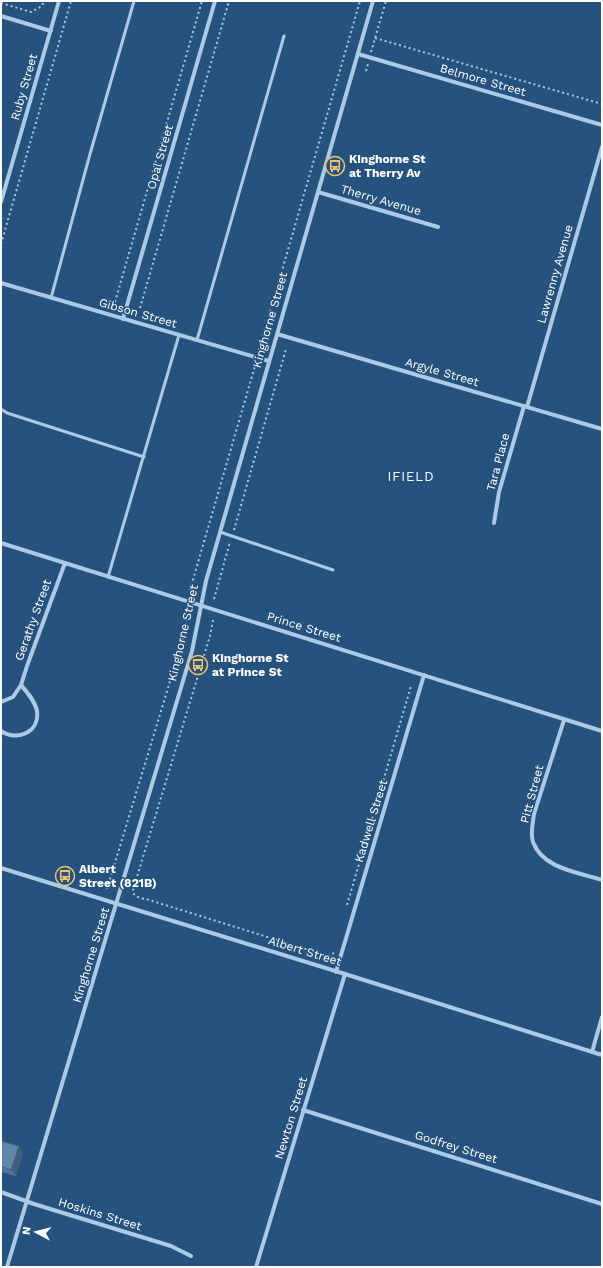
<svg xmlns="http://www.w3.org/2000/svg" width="603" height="1268" viewBox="0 0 603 1268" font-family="'Work Sans',sans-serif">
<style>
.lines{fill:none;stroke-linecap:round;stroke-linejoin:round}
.path{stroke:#acc9e5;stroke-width:2;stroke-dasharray:2 3;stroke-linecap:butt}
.service{stroke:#acc9e5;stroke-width:3}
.minor{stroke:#acc9e5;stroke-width:4}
.wall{fill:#527496}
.shaded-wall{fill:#425e7a}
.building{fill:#5f87ae;stroke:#425e7a}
.labels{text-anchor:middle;stroke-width:3;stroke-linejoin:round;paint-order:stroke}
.street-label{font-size:12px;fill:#fff;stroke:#26527e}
.poi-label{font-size:12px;font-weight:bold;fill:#fff;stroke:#26527e;text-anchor:start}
.neighbourhood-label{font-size:13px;letter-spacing:1px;fill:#fff;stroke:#26527e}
</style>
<rect width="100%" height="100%" fill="#26527e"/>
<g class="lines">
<path class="path" d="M1,3l30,9 11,-6 2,-5
M375,38l227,66
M371,52l15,-51
M366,71l2,-7
M1,244l70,-243
M115,302l87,-301
M140,308l89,-307
M259,350l101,-349
M234,530l52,-181
M190,590l65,-224
M214,599l16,-57
M213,620l-3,16 -77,254c0,7 7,8 13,9l182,57 4,-1 2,-3
M107,889l78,-257 2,-15 -2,-8
M347,905l64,-219"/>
<path class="service" d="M51,298l39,-144 44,-153
M197,340l87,-304
M1,409l6,4 137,44
M220,532l113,38
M108,577l71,-242"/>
<path class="minor" d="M1,16l50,15
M358,54l244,71
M318,192l120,35
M1,202l58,-201
M1,283l268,78
M123,319l92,-318
M277,334l325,95
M527,407l75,-260
M494,523l5,-31 25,-86
M1,543l601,188
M1,702l12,-5 8,-12 6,-19 38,-103
M564,720l-30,94c-1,9 -4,19 -1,28 10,27 45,30 69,38
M1,731c16,11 39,1 36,-20 -2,-10 -10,-19 -16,-26
M1,868l344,106 257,81
M336,972l88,-297
M592,1052l10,-35
M303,1110l299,94
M1,1192l33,12 137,42 20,10
M7,1267l185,-616 14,-70 167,-580
M256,1267l89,-293"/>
</g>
<path class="wall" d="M1,1141l22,12 -7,23 -15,-4z"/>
<path class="shaded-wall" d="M19,1146l4,7 -7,23 -5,-6z"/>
<path class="building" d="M1,1141l18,5 -8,24 -10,-4z"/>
<defs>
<g id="bus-ring" transform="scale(1)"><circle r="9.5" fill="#26527e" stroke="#eec272" stroke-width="1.5"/><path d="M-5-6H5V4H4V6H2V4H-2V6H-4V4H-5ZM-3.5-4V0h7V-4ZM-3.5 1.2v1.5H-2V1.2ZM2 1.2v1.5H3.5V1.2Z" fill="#eec272"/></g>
</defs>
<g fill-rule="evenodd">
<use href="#bus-ring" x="335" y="166"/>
<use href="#bus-ring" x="198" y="665"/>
<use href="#bus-ring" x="65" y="876"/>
</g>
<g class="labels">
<g class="street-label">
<text transform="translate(483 80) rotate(16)" y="4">Belmore Street</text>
<text transform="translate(24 87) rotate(-74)" y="4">Ruby Street</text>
<text transform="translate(160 157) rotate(-74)" y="4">Opal Street</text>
<text transform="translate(381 200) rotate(16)" y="4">Therry Avenue</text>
<text transform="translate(555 274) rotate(-74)" y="4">Lawrenny Avenue</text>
<text transform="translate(138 313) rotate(16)" y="4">Gibson Street</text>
<text transform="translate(270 320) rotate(-74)" y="4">Kinghorne Street</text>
<text transform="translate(442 372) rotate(16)" y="4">Argyle Street</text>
<text transform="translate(498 462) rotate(-75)" y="4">Tara Place</text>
<text transform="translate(33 620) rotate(-70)" y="4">Gerathy Street</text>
<text transform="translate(304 627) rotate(17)" y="4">Prince Street</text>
<text transform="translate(183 633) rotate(-77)" y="4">Kinghorne Street</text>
<text transform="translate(532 794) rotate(-75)" y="4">Pitt Street</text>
<text transform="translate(371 821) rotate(-73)" y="4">Kadwell Street</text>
<text transform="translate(305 951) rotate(17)" y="4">Albert Street</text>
<text transform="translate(91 955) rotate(-73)" y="4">Kinghorne Street</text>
<text transform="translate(291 1118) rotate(-73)" y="4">Newton Street</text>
<text transform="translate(456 1147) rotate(17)" y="4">Godfrey Street</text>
<text transform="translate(100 1214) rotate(17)" y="4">Hoskins Street</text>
</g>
<g class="poi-label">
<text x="349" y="163">Kinghorne St<tspan x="349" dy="14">at Therry Av</tspan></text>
<text x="212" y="662">Kinghorne St<tspan x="212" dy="14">at Prince St</tspan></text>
<text x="79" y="873">Albert<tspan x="79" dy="14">Street (821B)</tspan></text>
</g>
<g class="neighbourhood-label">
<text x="411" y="481">IFIELD</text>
</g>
</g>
<rect width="603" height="1268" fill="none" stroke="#ffffff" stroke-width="4"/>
<g transform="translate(36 1232) rotate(277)" stroke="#26527e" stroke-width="3" paint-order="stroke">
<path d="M0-3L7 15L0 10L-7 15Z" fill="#ffffff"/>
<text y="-6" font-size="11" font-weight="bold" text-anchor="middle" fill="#ffffff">N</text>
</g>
</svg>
